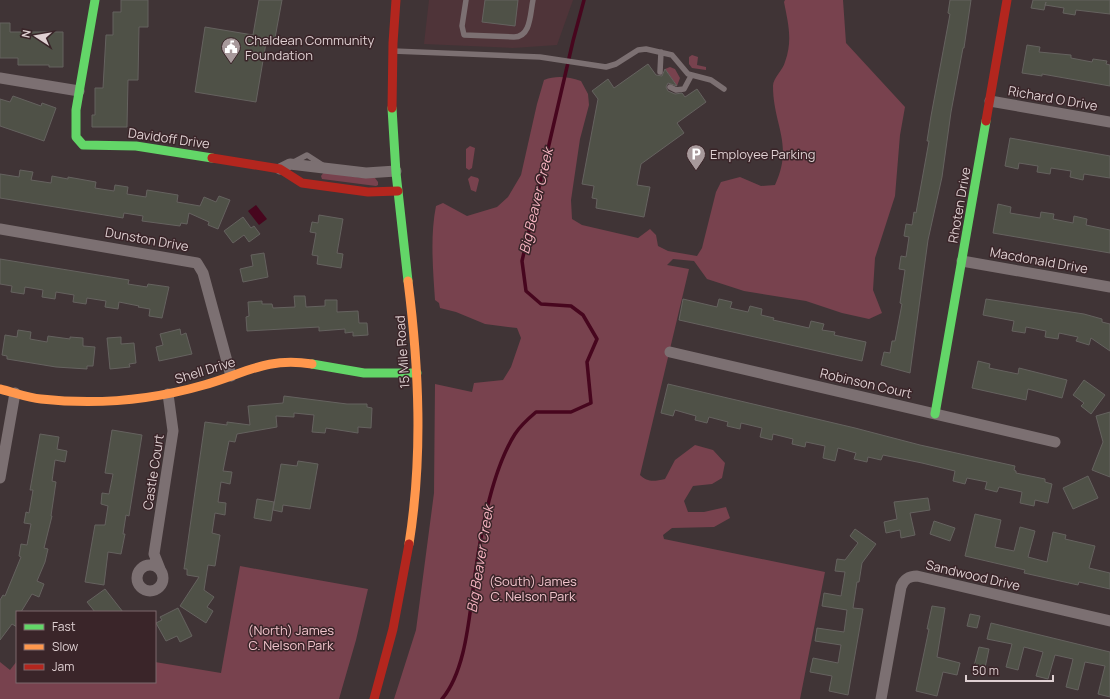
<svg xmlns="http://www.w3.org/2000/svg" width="1110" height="699" viewBox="0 0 1110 699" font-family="Manrope,sans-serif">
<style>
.built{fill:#4f3439}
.green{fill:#78424e}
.water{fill:#47061e}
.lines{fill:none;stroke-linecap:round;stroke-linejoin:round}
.stream{stroke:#47061e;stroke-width:3.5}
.building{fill:#4f5147;stroke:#65625f}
.lane{stroke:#7c7072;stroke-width:5.5}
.street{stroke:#7c7072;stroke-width:11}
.fast{stroke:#63d668;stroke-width:9}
.slow{stroke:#ff974d;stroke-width:9}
.jam{stroke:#b3261e;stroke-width:9}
.labels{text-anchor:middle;stroke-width:3;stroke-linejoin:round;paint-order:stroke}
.poi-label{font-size:13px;fill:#dfd0d2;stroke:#3a2529;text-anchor:start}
.street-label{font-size:13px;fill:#dfd0d2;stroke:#3a2529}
.park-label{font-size:13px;fill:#f1c4cc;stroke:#3a2529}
.water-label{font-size:14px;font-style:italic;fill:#f6b3c0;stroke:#3a2529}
</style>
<rect width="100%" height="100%" fill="#403436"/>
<path class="built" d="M429,0h144l-16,45 -44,3 -89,-4z"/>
<path class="green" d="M785,0h58l3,43 59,64 -5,28 -5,61 -20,62 -2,32 9,23 -13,6 -27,-6 -36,-12 -62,-10 -37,-12 -13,-18 -21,-2 -6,6 22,4 -49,206c8,8 15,6 25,4l10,-19 20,-15 18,5 12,13 -3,15 -10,6 -19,2 -9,15 4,11h16l22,-5 4,11 -16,9 -42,1 -9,7 1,4 161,33 -25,127h-406l22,-69 18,-137 1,-109 37,8 2,-9 29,-3 8,-13 10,-29 -4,-10 -32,-4 -29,-12 -16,-4 -1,-5 -4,-3c-2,-30 -5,-64 1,-94l7,-3 24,13 30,-9 11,-10 13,-22 16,-71 7,-24c13,-5 24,-3 37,1l7,13 1,11 -9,34 -9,61 1,19 10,6 56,13 12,-9 6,6 2,11 10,5 29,5 5,-8 14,-56 5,-10 19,-5 21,9 14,-1c19,-41 -2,-60 -2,-99 0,-8 10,-16 12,-24 8,-22 3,-39 -1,-60z
M692,55l6,2 -1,8 9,2v3l-14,-2 -3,-4v-7z
M670,67l5,2 5,9 -3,8 -3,-1 1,-2 -10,-14z
M470,146l5,2 -3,20 -3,2 -3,-2v-19z
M324,172l38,6h13l3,4v3l-2,1 -54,-7 -1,-3z
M471,176l7,2 1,2 -3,12 -5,-2 -3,-11z
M240,566l128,23 -12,51 -17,59h-339v-37l10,8 7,-9v21h138v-20l66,11z"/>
<path class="water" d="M256,205l11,14 -8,6 -11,-14z"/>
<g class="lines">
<path class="stream" d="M442,699c21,-25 26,-70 30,-101 6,-49 17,-123 43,-164 5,-8 14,-16 21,-22h35l20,-9 -4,-41 10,-23 -14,-24 -12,-9 -30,-2 -15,-13 -4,-30 51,-220 11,-41"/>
</g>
<path class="building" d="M121,0h27v27h-9l-1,53h-10l-1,47h-35v-12h3v-27h8l3,-53h7v-23h8z
M259,0h23l-7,38 -8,-1 -11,65 -61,-10 10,-65 48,8z
M485,0h33l-3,26 -33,-4z
M950,0h21l-7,48h-1l-12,64 -9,65 -14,63 -18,133 -29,-8 3,-13 6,1 2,-12h3l7,-37 -2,-1 5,-33 -6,-1 2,-13 5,1 3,-20 -5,-1 2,-12 6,1 2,-13 2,1 13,-72h-2l4,-25 19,-102 -2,-1z
M1033,0h77v14l-34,-4 -1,5 -12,-2 1,-5 -19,-3 1,-3 -2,8 -13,-2z
M0,23h10v9h53v35h-14v-2h-31v-7h-18z
M1027,45l13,2 -1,5 32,3v3l21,4 1,-3 14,2 -1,3 4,1v21l-68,-12v2l-20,-3z
M648,64l8,11 6,1 3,-7 12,17 -9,-3 -2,4 2,4 7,3 7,-1 3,4 12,-8 9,13 -29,21 7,10 -43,31 -4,21 13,2 -6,30 -48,-9 1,-9 -5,-1 2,-12 -12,-2 16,-85 -6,-8 16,-12 6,9z
M13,96l28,10 1,-3 14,5 -12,33 -44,-15v-27l10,3z
M1010,138l100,18v22l-26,-4 -1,6 -13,-3 1,-6 -20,-3 -1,6 -13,-2 1,-6 -19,-3 -1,6 -13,-3z
M20,170l13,2 -2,8 20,3 1,-7 16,3v-2l28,5 -1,6 19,3 1,-6 13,2 -1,7 19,3 1,-7 31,5 -1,7 23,4 4,-9 12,5 3,-6 11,4 -12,29 -10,-4 1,-3 -20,-9 -2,11 -6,-1 -1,3 -38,-5 1,-5 -19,-3 -1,5 -123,-20v-24l19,3z
M998,204l13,3 -1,6 30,5 1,-6 13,2 -1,5 20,4 1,-7 13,3 -1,6 24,5v23l-117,-20z
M319,215l24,4 -6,34 6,1 -2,14 -24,-4 1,-8 -6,-1 4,-22 -6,-1 2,-10 6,1z
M243,217l8,11 3,-2 6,8 -11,8 -5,-7 -11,8 -9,-12z
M264,253l4,24 -25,5 -3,-13 13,-3 -2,-11z
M0,259l129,21 -1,4 19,3 1,-3 21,3 -7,31 -13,-2 1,-7 -12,-2 1,-1 -20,-4 -1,7 -13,-2 1,-6 -19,-3 -1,6 -13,-2 1,-7 -18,-3 -1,7 -13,-2 1,-7 -18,-3 -1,7 -13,-2 1,-6 -12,-2z
M294,296h11l1,11 19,-1v-6h12v12l21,-1 1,12h8l1,12 -15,1v-4l-8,1v-4l-26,2v-4l-72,4 -1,-14 3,-1 -1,-14 14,-1v3h10l1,4 22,-1z
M683,299l34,8 2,-8 13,3 -2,6 18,4 2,-6 12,3 -1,6 13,3 -1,2 36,8 2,-7 13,3 -2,6 13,2 -1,3 32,7 -4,19 -183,-41z
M986,299l98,15 18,5v3l8,2v27l-19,-13 -2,7 -13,-4 2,-4 -19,-4 -1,6 -13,-2 1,-6 -20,-4 -1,6 -13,-2 2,-10 -31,-6z
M180,329l1,6 5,-2 6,21 -33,7 -3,-14 7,-2 -3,-11z
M18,330l13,2 -1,7 17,3 1,-6 22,3v-2l13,1v8l12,1 -2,19h-6v3l-31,-2 -49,-8v-3l-5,-1 3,-20 12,2z
M121,337v7l13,-1 2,20 -7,1 1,3 -20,2 -3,-31z
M978,361l12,3 -1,4 29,6 1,-6 48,12 -5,18 -34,-9 -2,11 -54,-12z
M1084,380l21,15 -14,19 -10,-8 3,-3 -11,-8z
M668,384l187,44 65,17 95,21 -1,4 2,1v2l29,6v3l7,2 -4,19 -13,-3 -1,6 -14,-3 2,-11 -23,-5 -2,5 -12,-3 2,-7 -20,-4 -2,6 -12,-3 2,-10 -33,-8 -39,-8 -2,5 -13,-3 -1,5 -13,-3 2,-6 -18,-5 -3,13 -12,-3 2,-12 -19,-4 -1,5 -13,-3 1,-5 -20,-5 -1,6 -12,-3 2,-9 -21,-5 -1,6 -13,-3 1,-4 -19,-5 -2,6 -12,-3 1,-4 -21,-6 -2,6 -12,-3z
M284,396l63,8h20v3l5,1 -1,20 -13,-1v6l-32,-5 -1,5 -13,-1 2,-17 -20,-2v4l-18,-1 1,11 -40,7 -2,8 -6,-1 -6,30 9,1 -2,12 -9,-2 -3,20 8,1 -1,12 -10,-2 -3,20 8,2 -5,31 -7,-1 -4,25 10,7 -7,10 6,4 -7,12 -26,-17 19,-29 -12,-2v-6h-3l21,-147 22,3v-3l23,3 -2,-19 35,-3z
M1110,412v65l-18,-7 11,-28 -7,-26z
M112,430l30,5 -13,81 -3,-1 -3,19h2l-4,20 -13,-2 -4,33 -19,-3 10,-57h10l3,-19 -7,-2 1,-11 7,1 4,-20 -8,-1z
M40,434l19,3 -2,12 10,2 -2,11 -10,-2 -3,21 4,1 -5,34h1l-8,32 4,1 -3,13 -8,19 7,3 -5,13 -7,-3 -11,18h-4v15l-5,-3 -12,16v-40l3,-5 2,1 16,-39 -2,-1 2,-12 6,1 4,-21 -7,-1 2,-11 3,1 4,-23h-3z
M298,461l20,3 -8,45 -27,-4 -1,7 -9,-2 8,-46 16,2z
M1088,476l10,22 -25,11 -10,-21z
M928,498l2,12 -20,3 5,22 -14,3 -1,-8 -14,3 -2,-11 13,-3 -3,-17z
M257,499l17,3 -3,19 -17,-3z
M975,514l26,6 -6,27 19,4 6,-24 15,4 -7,26 19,5 6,-30 13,3 -1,4 30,7 -6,22 21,5v16l-31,-7 -1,3 -54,-12 1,-3 -60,-14z
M934,521l21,7 -5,13 -20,-7z
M855,529l21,15 -14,19 -3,19h-2l-4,26 10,1 -15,86 -19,-4 3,-15 -22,-4 3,-14 25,5 3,-18 -26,-4 2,-13 27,4 3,-22 -25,-4 2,-13 17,3 4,-24 -10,-1 2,-12 8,1 13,-17 -8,-7z
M105,589l18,23h-28l-8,-10z
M932,606l13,2 -8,49 23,6 -3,12 -14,-3 -6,24 -21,-5 13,-62h-2z
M178,608l14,28 -12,6 -3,-6 -11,5 -10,-18 6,-3 -2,-3z
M970,614l10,2 -3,12 -10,-2z
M991,623l119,29v45l-12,-3 7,-28 -20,-4 -7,28 -12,-3 7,-28 -18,-4 -7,24 -12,-3 7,-24 -19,-5 -6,23 -12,-3 6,-23 -25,-5z
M979,647l10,2 -4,19 -11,-2z"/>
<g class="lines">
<path class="lane" d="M466,0l-4,26 2,9 50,2c17,0 16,-23 19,-37
M393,51l147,6 66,10 10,-3 22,-14 8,-1 26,6 16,19 23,6 13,9
M660,72l1,-20
M670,87l6,3 8,-1 7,-13
M292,163l15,-8 17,11"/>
<path class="street" d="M0,78l79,13
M990,101l120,21
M280,169l10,-5 76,9 30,-2
M0,229l197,34 6,10 28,103
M962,261l148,26
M670,352l385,90
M0,478l15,-85
M137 578a13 13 0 1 1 26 0a13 13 0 1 1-26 0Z
M160,569l-6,-15 19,-123 -5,-37
M881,699l20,-112c3,-8 8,-11 16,-11l193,45"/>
<path class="fast" d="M95,0l-19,110v27l7,8 53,1 76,12
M392,108l4,65 12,108
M312,364l52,9h53
M935,414l51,-293"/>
<path class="slow" d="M408,281c11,88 15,175 1,263
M0,389c13,3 28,9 41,10 54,6 111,1 163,-14 42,-12 62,-28 108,-21"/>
<path class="jam" d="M392,108l1,-65 3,-43
M986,121l21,-121
M212,158l68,11 22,14 66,9 30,-1
M374,699l19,-70 16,-85"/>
</g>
<defs>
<g id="civic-pin" transform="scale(1)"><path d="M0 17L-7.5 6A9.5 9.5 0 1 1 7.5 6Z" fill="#a7999b" stroke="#3a2529"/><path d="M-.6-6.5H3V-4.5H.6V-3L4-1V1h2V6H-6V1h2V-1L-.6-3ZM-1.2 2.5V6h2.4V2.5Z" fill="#fff"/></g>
<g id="parking-pin" transform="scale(1)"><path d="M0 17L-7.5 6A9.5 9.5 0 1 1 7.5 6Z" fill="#a7999b" stroke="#3a2529"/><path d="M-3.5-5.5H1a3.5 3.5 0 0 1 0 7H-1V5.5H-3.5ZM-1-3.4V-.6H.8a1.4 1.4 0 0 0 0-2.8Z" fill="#fff"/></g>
</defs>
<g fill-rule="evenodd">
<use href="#civic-pin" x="231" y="47"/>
<use href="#parking-pin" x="696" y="154"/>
</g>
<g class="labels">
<g class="poi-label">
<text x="245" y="45">Chaldean Community<tspan x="245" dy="15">Foundation</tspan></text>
<text x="710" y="159">Employee Parking</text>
</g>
<g class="street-label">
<text transform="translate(1053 98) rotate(10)" y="5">Richard O Drive</text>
<text transform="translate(169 138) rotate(8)" y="5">Davidoff Drive</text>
<text transform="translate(959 205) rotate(-80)" y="5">Rhoten Drive</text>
<text transform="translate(147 239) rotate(10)" y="5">Dunston Drive</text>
<text transform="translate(1039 260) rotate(10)" y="5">Macdonald Drive</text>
<text transform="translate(402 352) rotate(-94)" y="5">15 Mile Road</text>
<text transform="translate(205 370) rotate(-17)" y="5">Shell Drive</text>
<text transform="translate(866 383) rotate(13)" y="5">Robinson Court</text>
<text transform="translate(153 472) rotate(-81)" y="5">Castle Court</text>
<text transform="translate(973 575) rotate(13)" y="5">Sandwood Drive</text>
</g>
<g class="park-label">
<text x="533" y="586">(South) James<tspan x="533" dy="15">C. Nelson Park</tspan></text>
<text x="291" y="635">(North) James<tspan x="291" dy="15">C. Nelson Park</tspan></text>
</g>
<g class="water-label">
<text transform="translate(536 201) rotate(-77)" y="5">Big Beaver Creek</text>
<text transform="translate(480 559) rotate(-81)" y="5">Big Beaver Creek</text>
</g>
</g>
<rect x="16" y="611" width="140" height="72" fill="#3a2529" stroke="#7c696d"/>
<rect x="24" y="624" width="20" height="6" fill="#63d668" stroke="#7c696d"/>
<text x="52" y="631" font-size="12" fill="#dfd0d2">Fast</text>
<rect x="24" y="644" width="20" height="6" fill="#ff974d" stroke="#7c696d"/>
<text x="52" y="651" font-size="12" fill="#dfd0d2">Slow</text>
<rect x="24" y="664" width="20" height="6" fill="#b3261e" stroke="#7c696d"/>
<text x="52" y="671" font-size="12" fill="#dfd0d2">Jam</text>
<g transform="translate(36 36) rotate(282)" stroke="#3a2529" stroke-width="3" paint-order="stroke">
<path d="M0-3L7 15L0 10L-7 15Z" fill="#dfd0d2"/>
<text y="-6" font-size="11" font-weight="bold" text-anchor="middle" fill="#dfd0d2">N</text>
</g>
<path d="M966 675v6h87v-6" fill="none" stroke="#dfd0d2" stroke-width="2"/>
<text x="972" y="675" font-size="12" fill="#dfd0d2" stroke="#3a2529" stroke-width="3" paint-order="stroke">50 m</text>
</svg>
